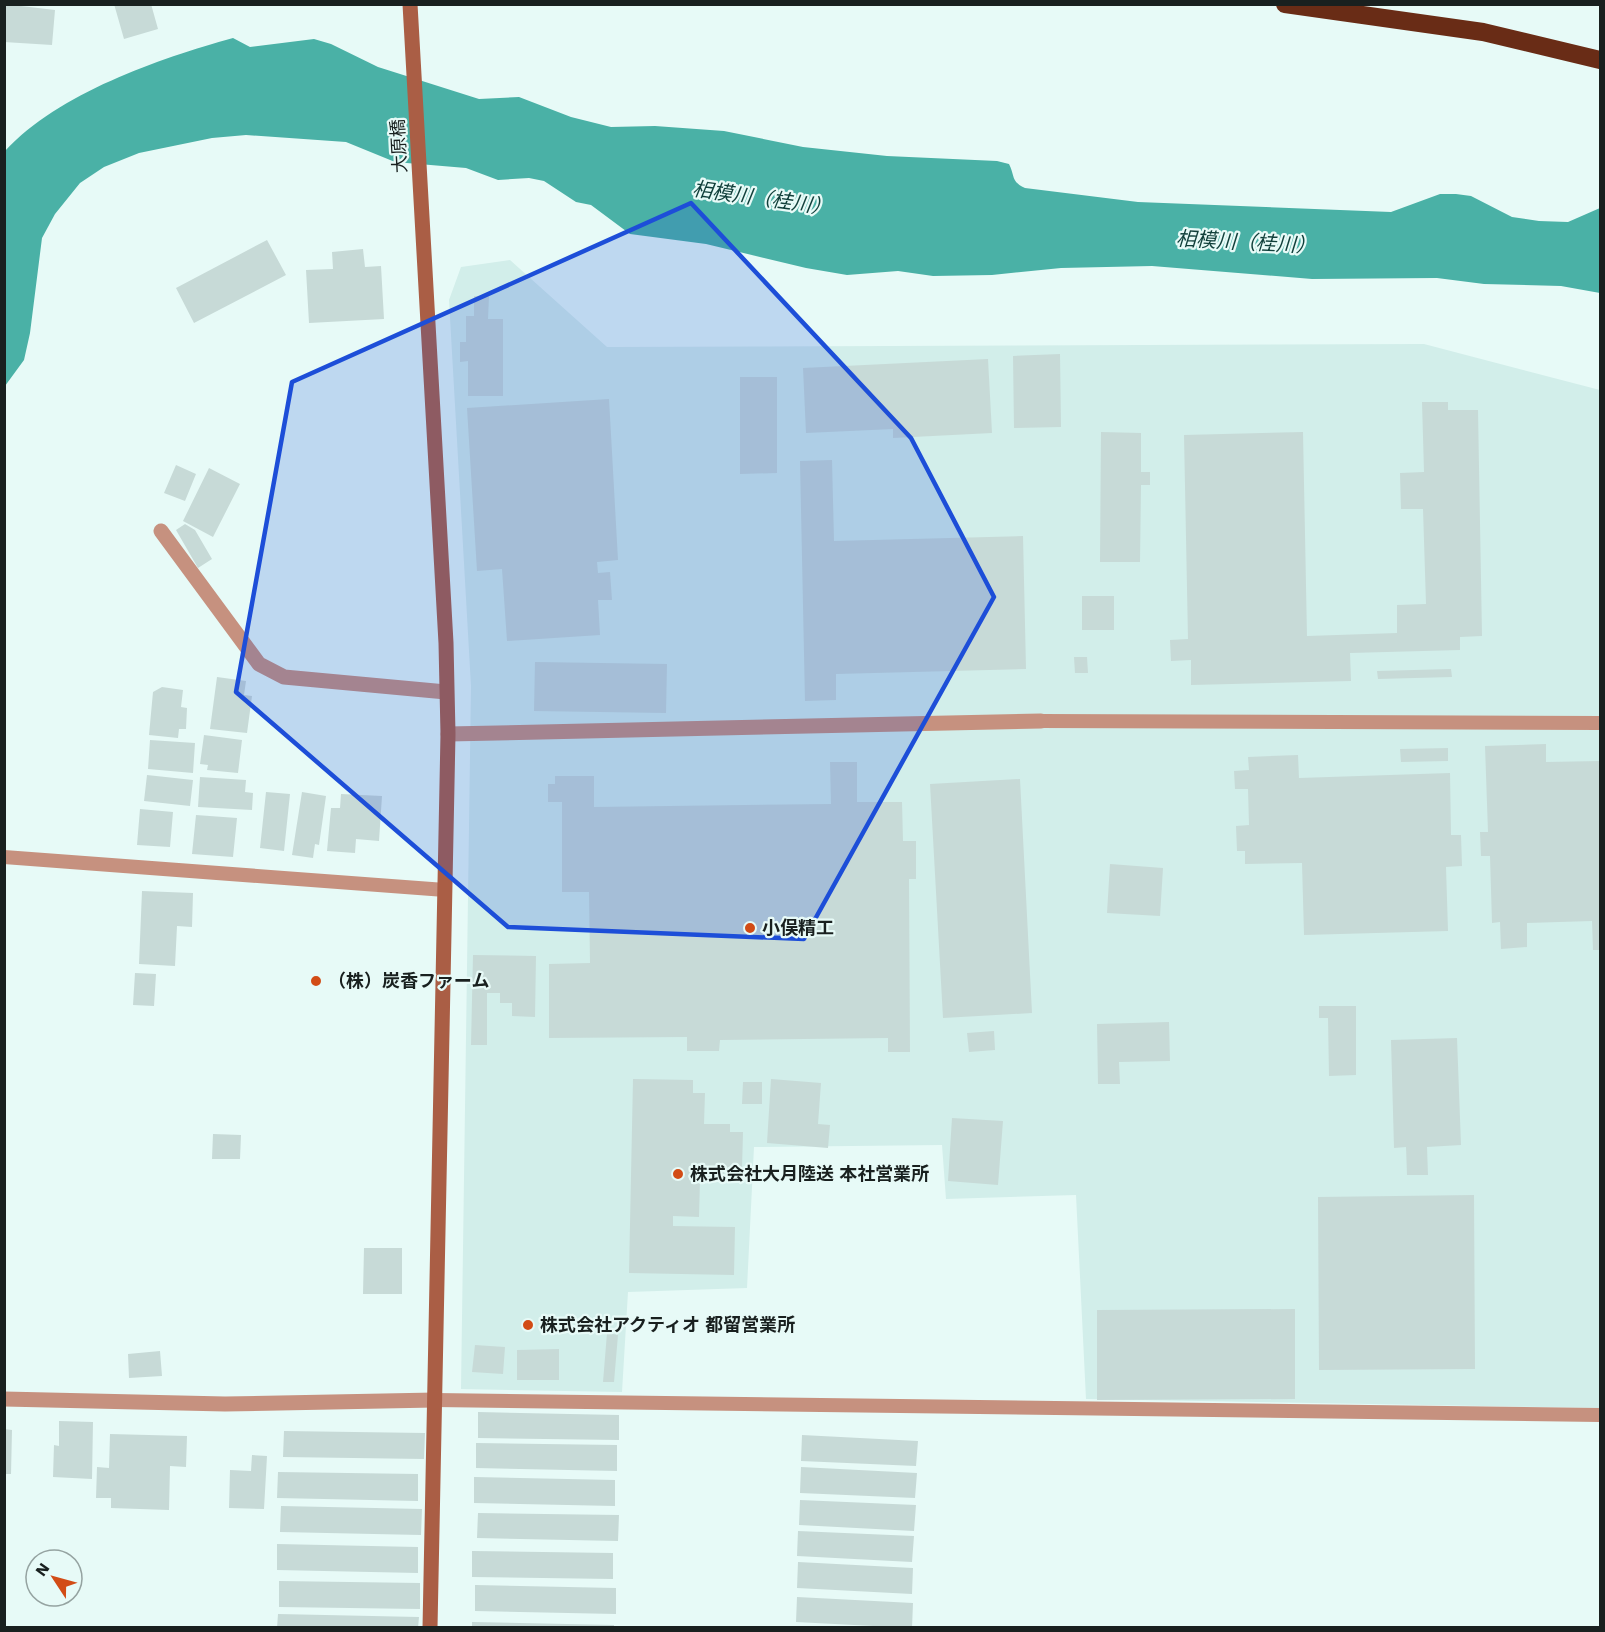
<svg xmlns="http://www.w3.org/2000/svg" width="1605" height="1632" viewBox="0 0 1605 1632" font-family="'Work Sans','Noto Sans JP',sans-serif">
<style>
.built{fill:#d2eeea}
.water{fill:#4ab1a6}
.building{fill:#c7dad7}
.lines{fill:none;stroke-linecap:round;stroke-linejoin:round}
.lane{stroke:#c6917f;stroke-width:14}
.street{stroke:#c6917f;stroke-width:15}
.secondary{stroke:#aa5e45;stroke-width:15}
.highway{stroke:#692c16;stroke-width:18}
.marked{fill:#1d4ed8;fill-opacity:0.2;stroke:#1d4ed8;stroke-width:4.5;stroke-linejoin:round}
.poi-dot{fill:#d24c16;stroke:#e7faf7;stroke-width:2}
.labels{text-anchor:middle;stroke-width:4.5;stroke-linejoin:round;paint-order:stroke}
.street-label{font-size:18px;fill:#19201f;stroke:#e7faf7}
.poi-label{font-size:18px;font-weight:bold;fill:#19201f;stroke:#e7faf7;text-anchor:start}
.water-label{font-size:20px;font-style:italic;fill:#103f3a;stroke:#e7faf7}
</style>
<rect width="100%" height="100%" fill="#e7faf7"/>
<path class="built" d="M510,260l97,87 817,-3 176,46v1018l-514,-9 -10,-204 -130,4 -4,-54 -188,2 -7,141 -119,4 -6,100 -161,-3 10,-703 -22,-386 12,-33z"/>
<path class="water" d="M233,38l17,9 64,-8 17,5 47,23 101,32 40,-2 52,20 40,10 44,-1 69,5 79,16 84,9 110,5 12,3c6,12 2,18 16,24l113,14 253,10 49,-18h16l15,2 41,21 27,4 29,1 32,-14v85l-39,-7 -77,-2 -47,-6 -125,1 -160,-13 -91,2 -69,7 -59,1 -35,-5 -51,4 -41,-7 -100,-24 -76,-10 -39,-29 -15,-3 -32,-21 -15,-3 -31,2 -32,-12 -71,-6 -49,-20 -100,-7 -34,3 -73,15 -35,14 -24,16 -25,31 -13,24 -12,95 -6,27 -19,26v-235c54,-58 153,-92 228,-113z"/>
<path class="building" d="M4,4l51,6 -3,35 -48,-3z
M114,4h37l7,25 -34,10z
M267,240l19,35 -92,48 -18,-35z
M363,249l2,18 16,-1 3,53 -75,4 -3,-53 27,-1 -1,-17z
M474,296h15l-1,23h15v77h-35v-35l-8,1v-20h6v-26h8z
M1060,354l1,73 -47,1 -1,-72z
M988,359l4,74 -99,5v-9l-87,4 -3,-65z
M740,377h37v96l-37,1z
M609,399l9,161 -21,2 1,11 12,-1 2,28h-14l2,35 -93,6 -5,-72 -25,2 -10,-163z
M1422,402h26v8h30l4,226 -22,1v13l-110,3 1,28 -160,4v-25l-20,1 -1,-21 18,-1 -4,-204 119,-3 4,204 90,-3v-28l29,-1 -3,-95h-22l-1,-36 24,-1z
M1101,432l40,1v39h9v13h-9l-1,77h-40z
M832,460l2,81 189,-5 3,133 -190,5v26l-31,1 -5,-240z
M176,465l20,9 -11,27 -21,-8z
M209,468l31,16 -27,53 -30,-16z
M185,524l10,6 17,29 -14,9 -22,-38z
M1082,596h32v34h-32z
M1074,657h13l1,16h-13z
M535,662l132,2 -1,49 -132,-2z
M1451,669l1,8 -74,2 -1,-8z
M217,677l29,4 -2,14 8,1 -5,37 -37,-4z
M162,687l21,3 -2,17 6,1 -1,21h-7l-1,9 -29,-3 4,-43z
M204,735l38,5 -4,33 -31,-3 1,-5 -8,-1z
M150,740l45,3 -2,30 -45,-4z
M1546,744v18l54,-1v189h-7l-1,-29 -65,2v24l-26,2 -1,-27 -8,1 -2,-67h-9l-1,-24h8l-3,-86z
M1448,748v13l-47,1 -1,-13z
M1298,755l1,23 151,-5 1,62h10l1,31 -16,1 2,64 -144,4 -2,-72 -57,1v-13h-8l-1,-25 13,-1 -1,-36h-13l-1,-18 15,-1 -1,-13z
M830,762h27v40h45l1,39h13v38h-7l1,173h-22v-14l-168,2 -1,11h-32v-14l-138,1v-74l41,-1 -1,-71h-27v-90h-14v-18h7v-8h39v31l237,-3z
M147,775l46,5 -3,26 -46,-5z
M200,777l46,3 -1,12 8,1 -1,17 -54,-3z
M1020,779l12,234 -89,5 -13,-234z
M266,792l24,2 -6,57 -24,-3z
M302,792l24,4 -7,49 -4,-1 -2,14 -21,-3z
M341,794l41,2 -3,45 -23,-2 -1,14 -28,-2 4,-43h9z
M140,809l33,3 -3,35 -33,-2z
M196,815l41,3 -4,39 -41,-3z
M1110,864l53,4 -3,48 -53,-3z
M142,891l51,2 -1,34 -15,-1 -2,40 -36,-2z
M473,955l63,1 -1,61 -23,-1v-13h-12v-10h-13v52h-16z
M135,973l21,1 -2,32 -21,-1z
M1319,1006h37v69l-27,1 -1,-58h-9z
M1169,1022l1,39 -51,1 1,22h-22l-1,-60z
M994,1031l1,19 -26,2 -2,-19z
M1457,1038l4,107 -34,2 1,28h-21l-1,-28 -12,1 -3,-108z
M633,1079l60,1v13h12l-1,31h26v8h13l-1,37h-18v11h-24l-1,37 -26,-1v10l62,1 -1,48 -105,-2z
M771,1079l50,4 -3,41 12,1 -2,23 -61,-5z
M743,1082h19v22h-20z
M952,1118l51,3 -5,64 -50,-4z
M213,1134l28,1 -1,24h-28z
M1474,1195l1,174 -156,1 -1,-173z
M364,1248h38v46h-39z
M1295,1309v90l-198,1v-90z
M607,1333l11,2 -4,47h-11z
M475,1345l30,2 -2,27 -31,-2z
M559,1349v31h-42v-30z
M160,1351l2,25 -33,2 -1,-24z
M478,1412l141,3v25l-141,-2z
M59,1421l34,1 -1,57 -39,-2 1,-32 5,1z
M4,1429l8,1 -1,44h-7z
M284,1431l141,2 -1,26 -141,-2z
M110,1434l77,2 -1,31 -16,-1 -1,44 -58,-2v-10h-15l1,-31 12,1z
M802,1435l116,6 -2,25 -115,-5z
M476,1443l141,2v26l-141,-3z
M252,1455l15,1 -3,53 -35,-1 1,-38 21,1z
M801,1467l116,6 -2,25 -115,-5z
M278,1472l140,2v27l-141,-3z
M474,1477l141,3v26l-141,-3z
M800,1500l116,5 -2,26 -115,-6z
M281,1506l141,3 -1,26 -141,-3z
M478,1513l141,2 -1,26 -141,-3z
M798,1531l116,5 -2,26 -115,-6z
M277,1544l141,3v26l-141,-3z
M472,1551l141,2v26l-141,-2z
M798,1562l115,6 -1,26 -115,-6z
M279,1581l141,2v26l-141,-2z
M475,1585l141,3v26l-141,-3z
M797,1597l116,6 -1,25 -116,-6z
M278,1614l141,3 -1,11h-141z
M472,1622l142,3v3h-142z"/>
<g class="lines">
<path class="lane" d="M1041,721l559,2
M4,857l441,33
M435,1400l1165,15"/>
<path class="street" d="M161,531l98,133 25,13 162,15
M448,734l593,-13
M4,1399l221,5 210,-4"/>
<path class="secondary" d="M410,4l36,639 2,91 -18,894"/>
<path class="highway" d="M1285,4l198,28 117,28"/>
</g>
<path class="marked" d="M691,203l220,235 83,159 -190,342 -296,-12 -272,-235 56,-310z"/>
<g class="poi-dot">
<circle cx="750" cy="928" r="6"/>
<circle cx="316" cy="981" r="6"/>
<circle cx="678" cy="1174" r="6"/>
<circle cx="528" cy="1325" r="6"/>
</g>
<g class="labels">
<g class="street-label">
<text transform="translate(399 146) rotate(-93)" y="6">大原橋</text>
</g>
<g class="poi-label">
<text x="762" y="934">小俣精工</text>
<text x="328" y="987">（株）炭香ファーム</text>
<text x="690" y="1180">株式会社大月陸送 本社営業所</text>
<text x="540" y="1331">株式会社アクティオ 都留営業所</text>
</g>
<g class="water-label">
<text transform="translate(762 198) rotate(8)" y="7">相模川（桂川）</text>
<text transform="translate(1246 242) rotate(3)" y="7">相模川（桂川）</text>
</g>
</g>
<rect width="1605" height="1632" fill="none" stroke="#19201f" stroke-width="12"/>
<g transform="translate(54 1578) rotate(306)"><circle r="28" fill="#e7faf7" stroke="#95a3a1" stroke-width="1.5"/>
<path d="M0-4.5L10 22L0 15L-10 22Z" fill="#d24c16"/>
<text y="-9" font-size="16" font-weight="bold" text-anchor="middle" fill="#19201f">N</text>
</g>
</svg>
